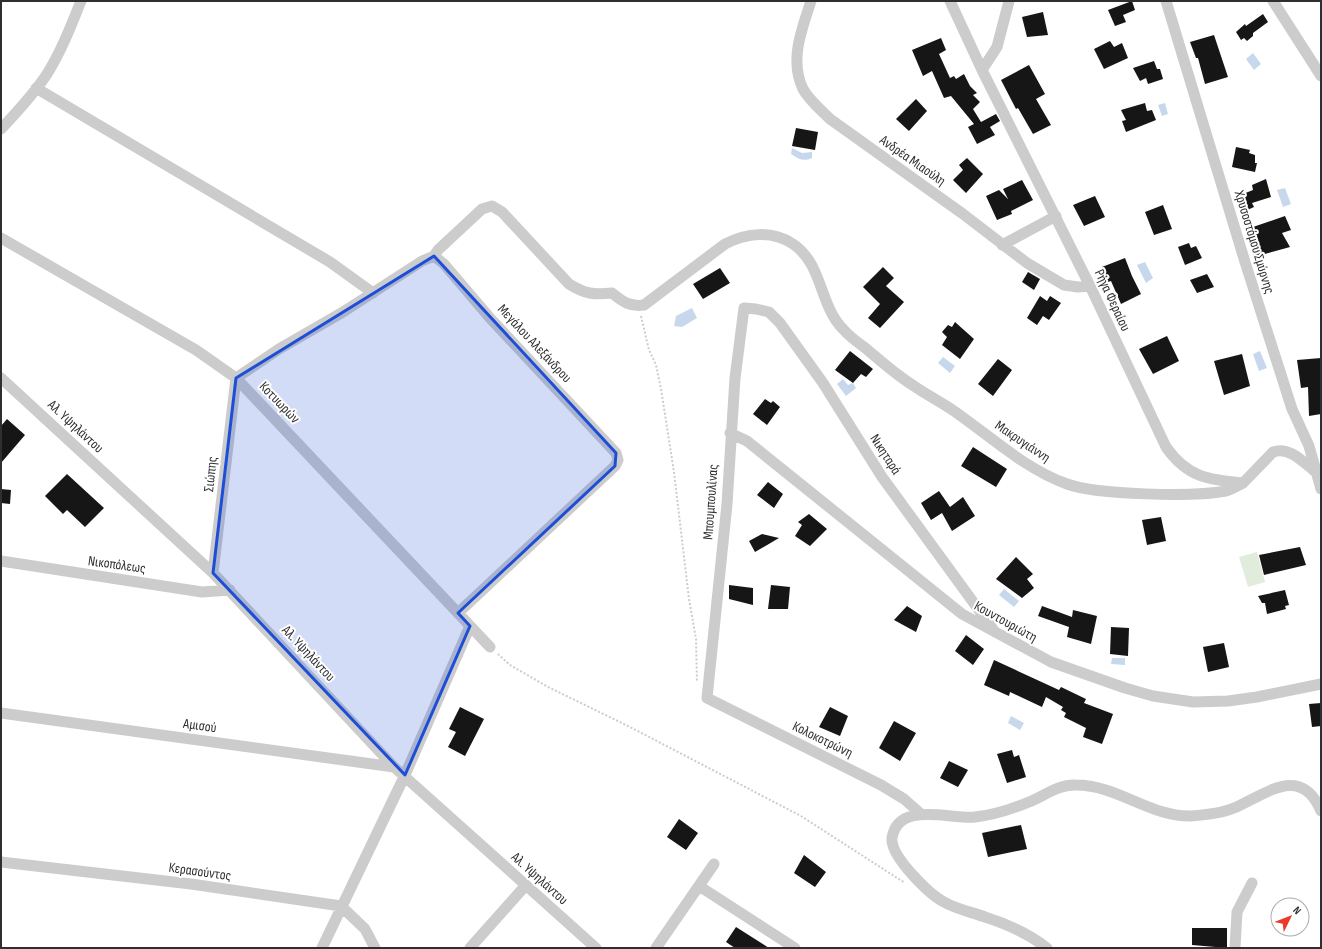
<svg xmlns="http://www.w3.org/2000/svg" width="1322" height="949" viewBox="0 0 1322 949" font-family="'Sofia Sans Condensed',sans-serif">
<style>
.green{fill:#e2ecdc}
.water{fill:#c7d8ed}
.building{fill:#161616}
.lines{fill:none;stroke-linecap:round;stroke-linejoin:round}
.path{stroke:#ccc;stroke-width:2;stroke-dasharray:2 2;stroke-linecap:butt}
.minor{stroke:#ccc;stroke-width:11}
.marked{fill:#1d4ed8;fill-opacity:0.2;stroke:#1d4ed8;stroke-width:3;stroke-linejoin:round}
.labels{text-anchor:middle;stroke-width:4;stroke-linejoin:round;paint-order:stroke}
.street-label{font-size:14px;fill:#2f2f2f;stroke:#fff}
</style>
<rect width="100%" height="100%" fill="#fff"/>
<path class="green" d="M1257,552l8,30 -17,5 -9,-30z"/>
<path class="water" d="M1253,53l8,11 -7,6 -8,-11z
M1165,103l3,11 -6,2 -4,-11z
M792,148l10,5 10,-1v6c-8,4 -14,1 -21,-4z
M1285,188l6,16 -8,3 -6,-17z
M1145,262l8,16 -7,5 -9,-18z
M692,308l5,10 -15,9 -8,-1 2,-10z
M1260,351l7,17 -8,3 -6,-17z
M943,357l12,9 -5,7 -12,-10z
M843,379l5,6 5,-2 3,5 -10,8 -9,-12z
M1004,589l15,12 -5,6 -15,-12z
M1112,658h13v7l-14,-1z
M1011,716l13,7 -4,7 -12,-7z"/>
<path class="building" d="M1132,1l3,9 -12,5 3,7 -11,4 -7,-16z
M1043,12l5,23 -21,2 -5,-20z
M1263,14l5,8 -15,11v3l-6,5 -3,-3 -3,2 -5,-8 9,-8 1,2z
M1214,35l14,42 -23,7 -7,-26h-2l-6,-16z
M941,38l5,12 -7,4 11,24 4,-2 2,3 8,-5 6,12 7,7 -4,2 7,7 -7,7 8,13 15,-8 4,7 -10,6 5,8 -18,9 -9,-17 6,-3 -23,-28 -7,2 -12,-27 -9,5 -11,-26z
M1110,41l4,6 8,-4 6,15 -24,11 -10,-20z
M1154,61l3,8h3l3,10 -15,5 -2,-6 -6,3 -7,-13z
M1029,65l16,29 -9,5 15,26 -18,9 -15,-26 -2,1 -15,-29z
M916,99l11,12 -18,20 -13,-12z
M1145,103l2,8 5,-1 4,10 -30,12 -4,-11 4,-1 -5,-10z
M796,128l22,4 -3,18 -23,-4z
M1236,147l14,3 -1,3 6,2v8h2l-2,9 -23,-5z
M967,158l16,16 -17,19 -13,-13 10,-10 -4,-5z
M935,173l8,6 -6,6 -7,-6z
M1266,179l5,18 -19,6 2,4 -11,5 -5,-16 15,-6 -1,-5z
M1022,180l11,20 -22,11 1,3 -15,6 -11,-24 13,-6 9,9 -5,-10z
M1095,196l10,21 -21,9 -11,-21z
M1163,205l9,24 -18,6 -9,-23z
M1285,216l6,14 -9,3 8,14 -36,10 -4,-14 8,-3 -8,-12z
M1189,243l2,5 5,-2 6,12 -17,7 -7,-18z
M1125,258l7,18 9,18 -20,10 -10,-23 -3,1 -6,-15z
M883,267l11,11 -8,8 18,16 -24,26 -12,-10 12,-14 -17,-17z
M720,268l10,15 -27,16 -10,-15z
M1028,272l12,7 -6,11 -12,-8z
M1207,274l7,13 -17,6 -7,-13z
M1040,296l7,5 3,-5 11,7 -12,17 -6,-4 -6,9 -10,-7z
M955,322l19,17 -14,20 -18,-14 5,-8 -5,-5 6,-7 4,2z
M1167,336l12,25 -26,13 -14,-25z
M850,351l23,18 -7,8 -5,-3 -8,9 -18,-13z
M1242,354l8,32 -26,9 -10,-34z
M1321,358v56l-12,2 -1,-29 -7,1 -4,-28z
M998,359l14,11 -19,26 -15,-12z
M765,399l6,4 2,-2 7,6 -13,18 -14,-11z
M7,419l18,16 -24,28v-37z
M973,447l34,22 -11,18 -35,-21z
M67,474l37,34 -19,19 -18,-17 -4,4 -18,-18z
M768,482l15,12 -9,14 -17,-13z
M1,489l10,1 -1,14 -9,-1z
M939,491l11,16 13,-10 12,19 -23,15 -10,-18 -11,7 -10,-17z
M809,514l18,15 -17,17 -15,-10 7,-11 -4,-3z
M1161,517l5,24 -19,4 -5,-25z
M762,534l17,4 -24,14 -6,-11z
M1300,547l6,18 -42,10 -5,-20z
M1016,557l17,17 -6,5 7,9 -12,10 -26,-19z
M729,585l24,3v17l-24,-6z
M771,585l19,2 -2,22h-20z
M1285,590l4,15 -4,1 1,3 -19,5 -2,-11h-3l-4,-7z
M907,606l15,10 -6,16 -22,-12z
M1042,606l30,11 1,-7 24,6 -6,28 -24,-7 2,-10 -31,-11z
M1111,627l18,1 -1,28 -18,-2z
M966,635l18,14 -11,16 -18,-14z
M1224,643l5,24 -21,5 -5,-25z
M994,660l65,30 2,-3 25,12 -2,4 29,11 -11,30 -19,-7 3,-9 -22,-11 2,-4 -5,-3 2,-3 -17,-10 -4,10 -32,-15 -1,4 -25,-11z
M1321,703v23l-9,1 -3,-23z
M460,707l24,12 -19,37 -17,-9 8,-15 -7,-3z
M830,707l18,9 -8,20 -21,-9z
M894,721l22,12 -16,28 -21,-13z
M1012,750l2,7 5,-2 7,22 -19,6 -10,-29z
M949,761l19,9 -10,17 -18,-9z
M679,819l19,14 -12,17 -19,-13z
M1021,825l6,24 -39,8 -6,-24z
M804,855l22,17 -11,15 -21,-14z
M736,927l33,21h-34l-9,-6z
M1192,928h35v20l-35,-3z"/>
<g class="lines">
<path class="path" d="M641,316l8,34 7,15 5,24 13,83 15,127 7,40 1,43
M498,654l12,11 38,22 80,39 173,90 104,67"/>
<path class="minor" d="M811,1c-9,28 -22,59 -8,88 6,11 18,21 27,30l133,95 64,49 37,22 14,2 12,-1
M950,1l32,69 108,216 76,161c21,30 42,33 77,36l30,-31c17,-6 31,11 44,21
M1166,1l79,261 47,147 17,37 12,43
M1273,1l48,75
M982,70l15,-23 12,-46
M36,88l294,174 43,31
M1,129c16,-17 33,-35 46,-55 14,-22 24,-48 34,-73
M1,238l195,112 40,28 254,269
M1002,245l54,-29
M434,256l4,-6 44,-41 10,-3 10,6 67,72c16,10 25,11 43,9 11,9 18,14 32,12l81,-61c21,-11 47,-14 68,0 30,20 26,61 50,85 6,7 14,13 21,18 17,14 32,28 50,39 13,9 27,16 40,25 36,25 71,58 113,73 31,11 126,13 159,7 6,-2 11,-5 17,-8
M1,378l212,195 181,194 202,181
M730,433l17,8 215,173 89,48 74,26 28,8 40,6 35,-1 29,-4 64,-13
M1,561l201,31 28,-2
M213,573l23,-195 43,-29 64,-37 79,-51 12,-5 10,8 46,54 126,135 2,7 -3,6 -157,147
M1,713l393,54
M921,814l-17,-15 -23,-14 -174,-87 20,-194 8,-126 9,-70 12,1 13,3 11,11 43,60 59,94 113,155
M1,862l190,22 150,22 24,23 10,19
M699,886l96,62
M322,948l83,-173 65,-149
M470,948l56,-63
M656,948l58,-84
M1047,948c-18,-14 -40,-24 -62,-31 -14,-5 -29,-8 -41,-15 -15,-8 -54,-46 -52,-64 6,-38 60,-18 83,-21 18,-2 37,-8 54,-15 15,-6 30,-18 47,-17 42,0 74,32 115,31 14,-1 31,-3 43,-8 32,-14 67,-44 87,3
M1235,948l2,-36 15,-29"/>
</g>
<path class="marked" d="M434,256l182,197 -1,13 -157,147 12,13 -65,149 -192,-202 23,-195z"/>
<g class="labels">
<g class="street-label">
<text transform="translate(913 160) rotate(35)" y="5">Ανδρέα Μιαούλη</text>
<text transform="translate(1255 242) rotate(73)" y="5">Χρυσοστόμου Σμύρνης</text>
<text transform="translate(1113 300) rotate(65)" y="5">Ρήγα Φεραίου</text>
<text transform="translate(535 343) rotate(47)" y="5">Μεγάλου Αλεξάνδρου</text>
<text transform="translate(280 402) rotate(46)" y="5">Κοτυωρών</text>
<text transform="translate(76 426) rotate(43)" y="5">Αλ. Υψηλάντου</text>
<text transform="translate(1023 441) rotate(34)" y="5">Μακρυγιάννη</text>
<text transform="translate(886 454) rotate(57)" y="5">Νικηταρά</text>
<text transform="translate(210 474) rotate(-84)" y="5">Σιώπης</text>
<text transform="translate(710 502) rotate(-86)" y="5">Μπουμπουλίνας</text>
<text transform="translate(117 564) rotate(8)" y="5">Νικοπόλεως</text>
<text transform="translate(1006 621) rotate(29)" y="5">Κουντουριώτη</text>
<text transform="translate(309 653) rotate(47)" y="5">Αλ. Υψηλάντου</text>
<text transform="translate(200 725) rotate(8)" y="5">Αμισού</text>
<text transform="translate(823 739) rotate(26)" y="5">Κολοκοτρώνη</text>
<text transform="translate(200 871) rotate(8)" y="5">Κερασούντος</text>
<text transform="translate(540 878) rotate(42)" y="5">Αλ. Υψηλάντου</text>
</g>
</g>
<rect width="1322" height="949" fill="none" stroke="#2f2f2f" stroke-width="4"/>
<g transform="translate(1290 917) rotate(47)"><circle r="19" fill="#ffffff" stroke="#acacac"/>
<path d="M0-3L7 15L0 10L-7 15Z" fill="#ec3a2a"/>
<text y="-6" font-size="11" font-weight="bold" text-anchor="middle" fill="#2f2f2f">N</text>
</g>
</svg>
